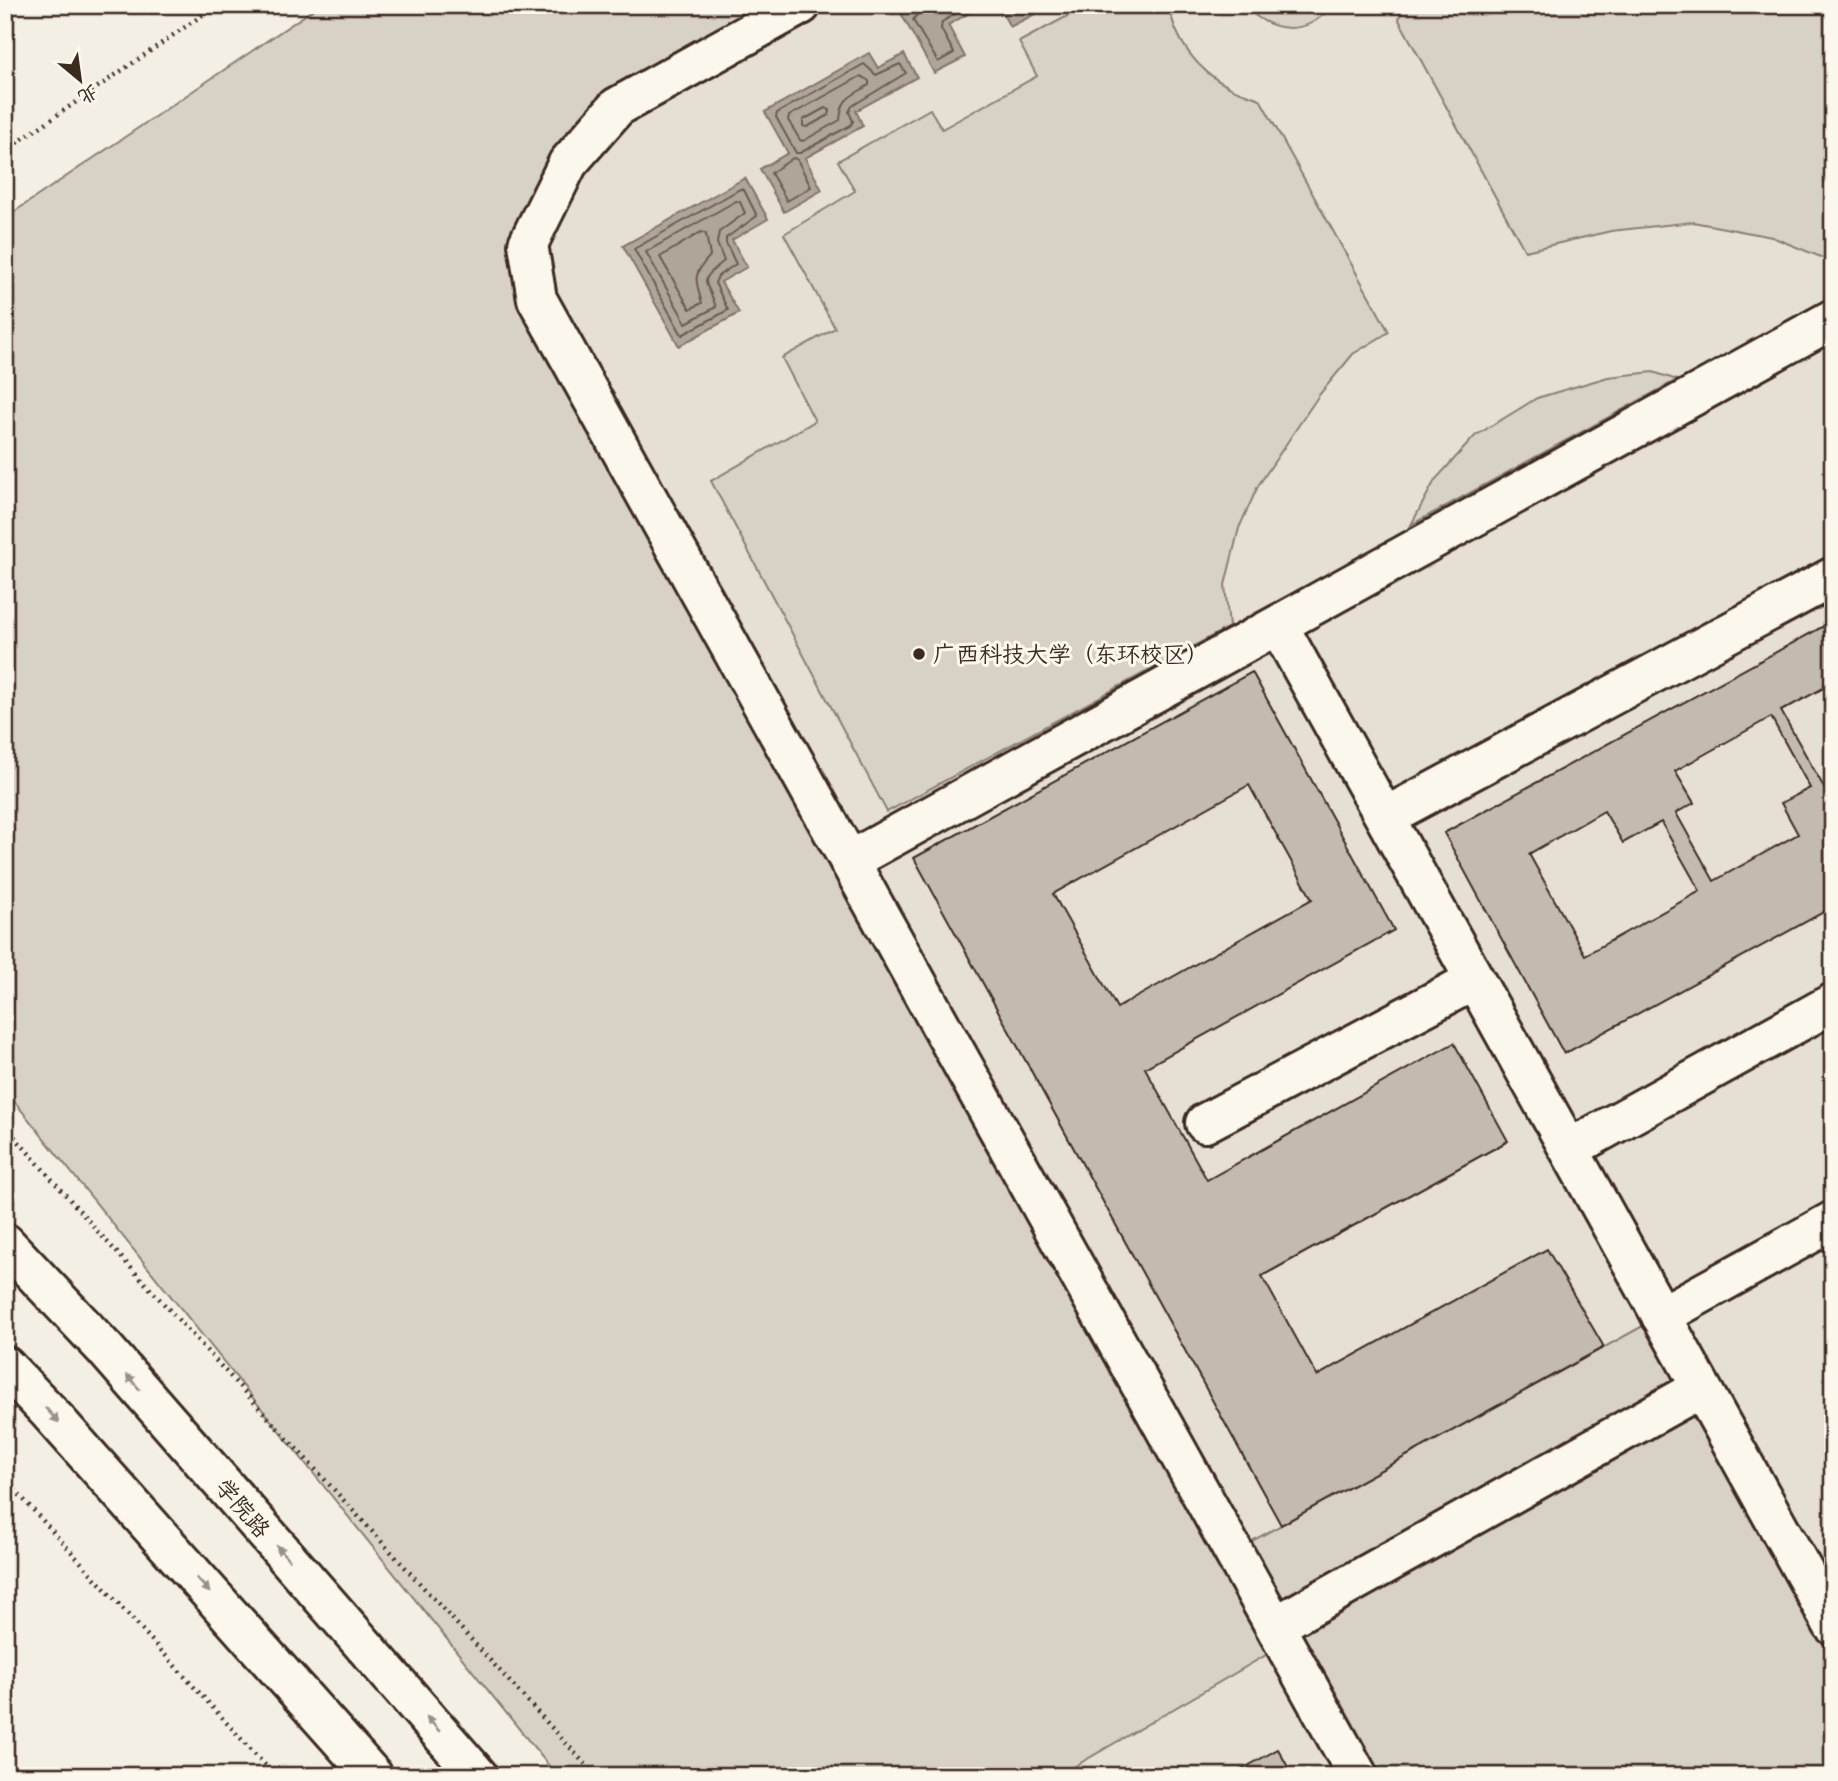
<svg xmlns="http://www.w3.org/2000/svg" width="1838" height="1781" viewBox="0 0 1838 1781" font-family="Sriracha,'LXGW WenKai TC',sans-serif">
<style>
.built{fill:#e5dfd4}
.green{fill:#d8d1c6;stroke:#8a7e72;stroke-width:2}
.water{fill:#afa69a;stroke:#817468;stroke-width:2}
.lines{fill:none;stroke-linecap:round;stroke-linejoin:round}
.shore{stroke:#695c50;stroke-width:2}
.building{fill:#c3bbb0;stroke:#3b2a1e;stroke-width:2;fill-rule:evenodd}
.minor-casing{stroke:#3b2a1e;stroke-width:44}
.major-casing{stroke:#3b2a1e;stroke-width:44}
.path{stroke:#3b2a1e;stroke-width:4.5;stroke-dasharray:2 5;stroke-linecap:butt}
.minor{stroke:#fbf7ec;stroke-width:38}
.major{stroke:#fbf7ec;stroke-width:38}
.oneway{fill:#9b9085}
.poi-dot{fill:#3b2a1e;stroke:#fbf7ec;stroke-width:2.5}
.labels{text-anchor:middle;stroke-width:6;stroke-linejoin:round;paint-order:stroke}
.poi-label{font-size:23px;fill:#3b2a1e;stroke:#fbf7ec;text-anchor:start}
.street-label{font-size:23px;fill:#3b2a1e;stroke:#fbf7ec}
</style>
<rect width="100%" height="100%" fill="#f3efe4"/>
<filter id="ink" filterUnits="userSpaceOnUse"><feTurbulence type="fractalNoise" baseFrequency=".0143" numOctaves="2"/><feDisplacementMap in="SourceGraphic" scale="14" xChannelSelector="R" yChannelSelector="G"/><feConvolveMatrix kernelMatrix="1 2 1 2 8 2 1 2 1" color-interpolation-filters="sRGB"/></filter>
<g filter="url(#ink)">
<path class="built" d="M320,5h1513v1771h-1276l-552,-686v-872z"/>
<path class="green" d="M320,5h481l-184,102 -89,137 706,1307 427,-235 172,340v120h-475l-73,-132 -227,132h-501l-552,-686v-872z
M1088,5h81c5,35 29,66 60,82 9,5 21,8 31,12l129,233 -36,22 -34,41 -61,91 -19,42 -14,57 4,42 -342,185 -176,-331 104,-60 -33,-63 53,-30 -51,-94 71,-43 -17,-30 92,-52 12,20 95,-53 -18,-34z
M1245,5h87c-23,32 -64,29 -87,0z
M1402,5h431v257l-61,-25 -79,-15 -82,9 -86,20 -126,-231z
M1653,372l24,8 -266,145 24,-45 40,-44 62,-38 71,-21z"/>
<path class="water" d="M919,5h65l-36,20 17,32 -31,16 -32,-58z
M998,5h35l4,8 -27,14z
M869,53l9,15 26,-14 13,23 -61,34 7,15 -58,32 17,32 -38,22 -24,-43 28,-16 -23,-41z
M745,178l23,41 -36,21 15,27 -26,15 18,31 -60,33 -56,-100z"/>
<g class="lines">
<path class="shore" d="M921,5l-1,6 -7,9 25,42 16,-9 -13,-24 1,-7 27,-17
M864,64l12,11 24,-11 6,9 -54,33 -3,6 4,9 -2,4 -51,28h-4l-20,-36 1,-4z
M861,76l8,5v4c-18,12 -27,11 -29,35l-37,21 -3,-1 -12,-20 1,-4z
M825,108l5,2 -1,5 -22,12 -4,-1v-6z
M793,158l4,1 14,28 -24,14 -16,-28z
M740,189l4,1 13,26 -31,22v5l10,21 -18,12 -3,7 13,27 -46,25 -48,-86z
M736,201l4,1 5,11 -26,19 -2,11 7,18c-28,22 -17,18 -8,46l-30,16 -40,-71z
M701,232l5,2 4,22c-18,19 -15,23 -8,47l-12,6 -30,-52z"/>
</g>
<path class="building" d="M1833,621v62l-52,28 45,80 7,-4v120l-269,147 -120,-221zM1771,717l39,71 -29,15 17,31 -84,47 -38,-68 18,-10 -19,-32zM1604,811l19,32 38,-21 39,69 -115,64 -56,-101z
M1252,672l142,258 -249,138 62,112 247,-137 54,98 -246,135 55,100 230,-127 57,98 -323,178 -367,-667zM1249,785l63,114 -195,109 -64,-114z
M1278,1749l15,27h-63z"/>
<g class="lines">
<g class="minor-casing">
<path id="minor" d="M801,5l-184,102 -49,56 -40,81 9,55 821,1477
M1278,625l555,1000
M1385,817l448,-240
M849,861l984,-542
M1205,1123l270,-143
M1569,1149l264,-146
M1661,1316l172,-95
M1275,1626l426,-238"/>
</g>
<g class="major-casing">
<path id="major" d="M5,1243l100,106 373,427
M5,1366l43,45 325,365"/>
</g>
<path class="path" d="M5,151l212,-146
M5,1126l95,108 496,542
M5,1479l270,297"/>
<use href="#minor" class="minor"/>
<use href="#major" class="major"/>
</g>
<defs><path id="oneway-solid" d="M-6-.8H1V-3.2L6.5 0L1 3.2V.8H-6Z" transform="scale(1.75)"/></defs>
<g class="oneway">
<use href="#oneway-solid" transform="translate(133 1382) rotate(-131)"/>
<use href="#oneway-solid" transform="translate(52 1415) rotate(48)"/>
<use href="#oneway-solid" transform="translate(283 1553) rotate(-131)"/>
<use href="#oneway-solid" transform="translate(203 1585) rotate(48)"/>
<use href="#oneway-solid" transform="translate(433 1724) rotate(-131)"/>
</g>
</g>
<circle class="poi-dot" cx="919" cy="654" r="7"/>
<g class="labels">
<g class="poi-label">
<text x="933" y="662">广西科技大学（东环校区）</text>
</g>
<g class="street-label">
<text transform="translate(243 1508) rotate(49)" y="8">学院路</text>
</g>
</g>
<rect width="1838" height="1781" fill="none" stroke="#fbf7ec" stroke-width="28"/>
<rect x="14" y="14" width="1810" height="1753" fill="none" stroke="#3b2a1e" stroke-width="2.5" filter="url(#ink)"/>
<g transform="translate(80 80) rotate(151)" stroke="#fbf7ec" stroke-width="5" paint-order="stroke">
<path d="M0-5L12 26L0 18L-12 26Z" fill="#3b2a1e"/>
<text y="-10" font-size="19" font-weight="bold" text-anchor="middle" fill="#3b2a1e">北</text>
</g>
</svg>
